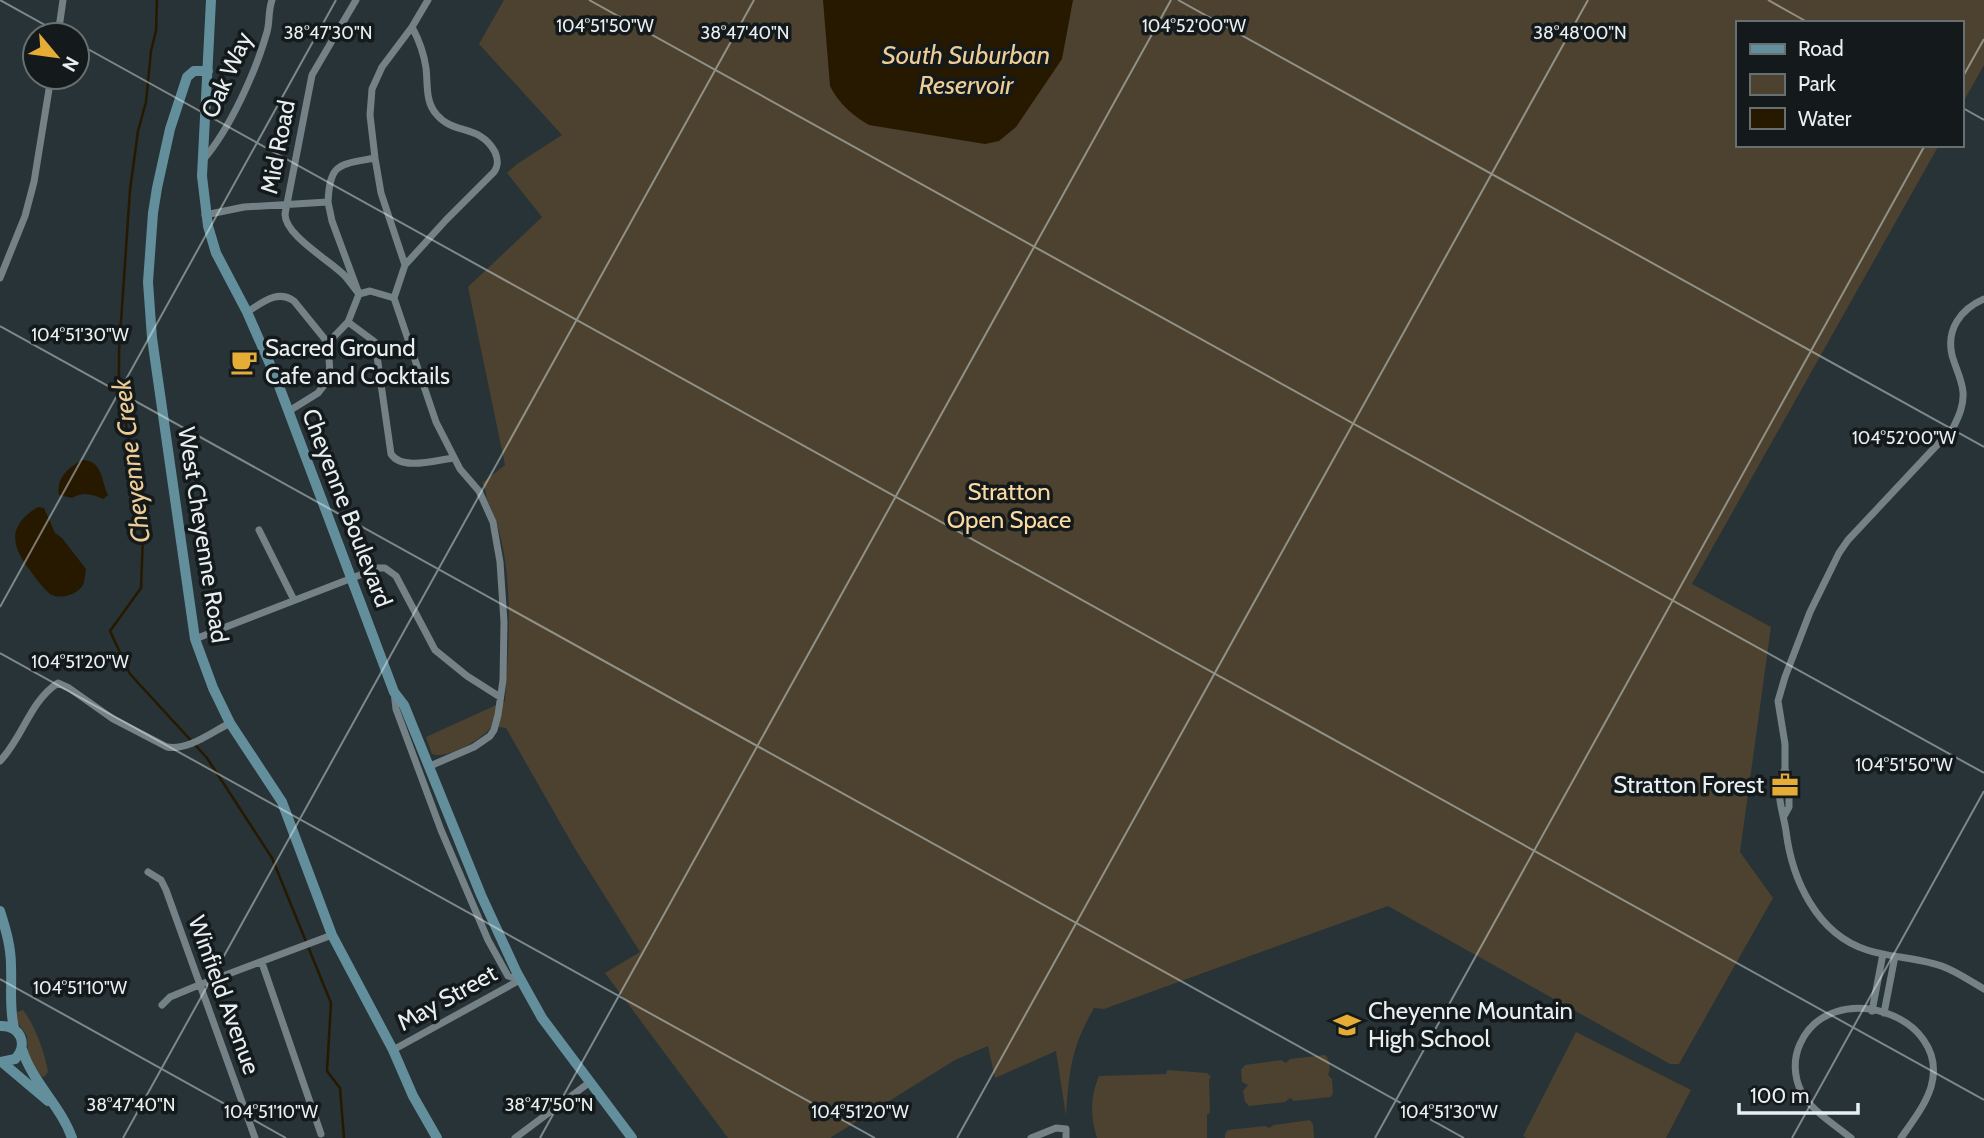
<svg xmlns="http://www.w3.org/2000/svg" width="1984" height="1138" viewBox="0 0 1984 1138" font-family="Cabin,sans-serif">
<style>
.green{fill:#4c422f}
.water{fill:#271900}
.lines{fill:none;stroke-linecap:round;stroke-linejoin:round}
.stream{stroke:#271900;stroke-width:2.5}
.street{stroke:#748186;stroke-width:7}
.secondary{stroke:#638f9c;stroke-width:10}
.ticks{fill:none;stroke:#e7eff1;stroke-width:2;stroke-opacity:0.45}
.labels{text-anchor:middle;stroke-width:7;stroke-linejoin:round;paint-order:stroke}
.street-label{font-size:24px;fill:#e7eff1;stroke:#14191b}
.poi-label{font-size:24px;fill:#e7eff1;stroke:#14191b;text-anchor:start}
.park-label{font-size:24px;fill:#fbdba3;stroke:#14191b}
.water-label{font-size:26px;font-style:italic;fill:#edcd95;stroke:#14191b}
.ticks-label{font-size:18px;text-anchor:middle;fill:#e7eff1;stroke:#14191b;stroke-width:7;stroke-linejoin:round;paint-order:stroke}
</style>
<rect width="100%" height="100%" fill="#273336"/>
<path class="green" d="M504,0h1480v65l-23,41v-83h-224v122h202l-247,439 79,43 -31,225 33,46 -94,166h-9l-282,-158 -284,103 -10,-1c-23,40 -25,63 -28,108l-10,-65 -61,27 -7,-32 -33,14 -125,78h-102l-123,-165 35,-21 -66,-105 -68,-119 -14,-2c-9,13 -45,34 -60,28l-6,-17 79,-36c4,-62 11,-142 -17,-199 -3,-7 -1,-12 -6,-19l23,-18 -37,-178 74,-70 -35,-44 10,-9 45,-29 -83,-91z
M23,1010c12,15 22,43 25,62l-3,4 -3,1 -9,-11 -5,-13 -1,-17 -9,-13 -3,-10z
M1576,1032l115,58 -25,48h-139l-4,-2z
M1325,1055c5,4 6,14 3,20l4,4 1,14 -2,4 -37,4 -4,-3 -5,4 -36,4 -4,-4 -2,-11 5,-6 -6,-3 -1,-12 4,-5 36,-5 5,3 4,-4z
M1167,1070l40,3 4,4 -2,2 1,34 -3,1v24h-110c-7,-22 -7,-41 2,-62l67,-2z
M1310,1120l3,4 1,14h-89v-4l3,-4 37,-4 4,2 5,-3z"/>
<path class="water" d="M823,0h250l-11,59 -46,68 -17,14 -14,3 -116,-19c-17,-10 -30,-21 -39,-39z
M82,460c21,0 19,21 26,35l-5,4c-11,-5 -20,-8 -31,-1l-13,-3c-3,-17 9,-27 23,-35z
M38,507l6,1 11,25 7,5 24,31c-1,5 -1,11 -3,16 -6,10 -23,15 -33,9 -7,-6 -13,-14 -18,-21 -20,-26 -27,-46 6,-66z"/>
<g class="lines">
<path class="stream" d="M157,0l-1,31 -5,20 -5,51 -8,29 -8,59 -11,161v41l17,80 7,64 -2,52 -31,43 20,43 77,84 65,100 59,145 -4,68 13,17 4,50"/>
<path class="street" d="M428,0l-16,27 -30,40 -10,22 -2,26 5,43 6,35 24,72 -11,33 42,124 24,47 19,22 14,31 7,40 4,60 -1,58 -5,35 -4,15 -4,6 -16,11 -44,19
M58,35l5,-35
M203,160c27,-31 53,-89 64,-128 3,-11 1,-21 5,-32
M328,202l4,19 27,73 11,-3 24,7
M205,215l39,-8 84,-5c2,-40 11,-37 47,-44
M405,265l41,-45 48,-48c5,-7 4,-13 1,-20 -15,-28 -41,-17 -58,-37 -12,-13 -9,-30 -11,-47 -2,-14 -7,-28 -14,-41
M0,278l25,-62 9,-34 17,-105
M247,312c15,-9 30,-23 47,-11l34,42 2,31 -2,6 -10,13 -29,18
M348,322l27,20 16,112c11,17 45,6 63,4
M328,343l20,-21 11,-28c-5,-6 -9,-12 -14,-18 -14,-15 -60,-40 -60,-62l27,-139 44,-75
M259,530l35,70
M195,639l183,-71h7l11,8 39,74 32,26 33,21
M394,692l2,17 45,121 47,110 20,36 13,4
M0,761c23,-24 30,-60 58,-78l11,5 44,31 54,28c21,4 45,-15 63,-24
M1785,769c-12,21 -2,41 1,62 6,49 31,103 81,119 21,7 43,7 64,13 19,4 36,16 53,26
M1784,816l5,-9v-28l-4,-10v-25l-7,-43 7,-24 25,-65 29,-59 9,-13 105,-112c6,-12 11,-23 10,-36 -1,-13 -8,-25 -11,-37 -6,-26 9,-46 32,-56
M148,872l13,8 5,10 89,248
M262,963l59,171
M162,1005l8,-8 29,-12 133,-50
M1872,1011l11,-57
M1884,1013l11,-57
M393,1050l125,-69
M515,1138l75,-56
M1031,1138l25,-10 10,1v9
M1851,1138c-17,-14 -40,-27 -50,-47 -7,-14 -8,-32 -1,-47 30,-68 152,-30 131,43 -6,19 -19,35 -30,51"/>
<path class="secondary" d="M211,0l-9,176 6,50 8,27 31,59 29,66 118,314 10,13 77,190 36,78 25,45 90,120
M208,71h-14l-7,6 -17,52 -13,59 -4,25 -5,69 4,56 43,301 18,49 17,35 52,79 50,133 61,115 20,46 24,42
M0,911c6,19 11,36 11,55 1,22 -2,41 3,62
M0,1026c20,-1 29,18 15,33l-14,3
M22,1049c10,33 39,57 50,89
M3,1063l45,38"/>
</g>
<path class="ticks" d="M0,0l63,35M589,0l1395,773M1178,0l806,447M1768,0l41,23M77,43l1907,1057M1961,80l23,-41M1961,107l23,13M0,326l1464,812M0,607l336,-607M0,653l875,485M0,979l286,159M123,1138l631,-1138M540,1138l631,-1138M957,1138l631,-1138M1375,1138l550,-993M1792,1138l192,-347"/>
<defs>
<g id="cafe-bare" transform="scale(2.1)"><path d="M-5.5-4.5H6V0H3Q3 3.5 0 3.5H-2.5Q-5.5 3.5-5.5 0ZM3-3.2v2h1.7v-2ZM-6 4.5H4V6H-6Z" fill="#e5ad36" stroke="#14191b" stroke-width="2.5" paint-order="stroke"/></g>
<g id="office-bare" transform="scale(2.1)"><path d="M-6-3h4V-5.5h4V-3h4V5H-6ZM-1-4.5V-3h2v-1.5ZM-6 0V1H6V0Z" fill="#e5ad36" stroke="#14191b" stroke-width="2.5" paint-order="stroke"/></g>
<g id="school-bare" transform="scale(2.1)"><path d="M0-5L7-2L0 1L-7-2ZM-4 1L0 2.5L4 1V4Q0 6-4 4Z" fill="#e5ad36" stroke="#14191b" stroke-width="2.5" paint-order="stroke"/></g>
</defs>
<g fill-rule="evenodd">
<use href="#cafe-bare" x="244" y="362"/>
<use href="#office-bare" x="1785" y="785"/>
<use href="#school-bare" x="1347" y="1025"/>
</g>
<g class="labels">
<g class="street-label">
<text transform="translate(227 75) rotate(-66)" y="8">Oak Way</text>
<text transform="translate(278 147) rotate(-79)" y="8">Mid Road</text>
<text transform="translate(347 508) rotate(69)" y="8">Cheyenne Boulevard</text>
<text transform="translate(203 535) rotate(81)" y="8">West Cheyenne Road</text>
<text transform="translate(224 995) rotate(70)" y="8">Winfield Avenue</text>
<text transform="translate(447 998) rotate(-29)" y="8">May Street</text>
</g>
<g class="poi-label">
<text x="265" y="356">Sacred Ground<tspan x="265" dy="28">Cafe and Cocktails</tspan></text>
<text x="1764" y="793" text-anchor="end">Stratton Forest</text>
<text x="1368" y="1019">Cheyenne Mountain<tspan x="1368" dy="28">High School</tspan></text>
</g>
<g class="park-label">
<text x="1009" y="500">Stratton<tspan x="1009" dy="28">Open Space</tspan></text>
</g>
<g class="water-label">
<text x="966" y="64">South Suburban<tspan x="966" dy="30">Reservoir</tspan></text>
<text transform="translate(131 461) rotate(-97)" y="9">Cheyenne Creek</text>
</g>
</g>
<g class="ticks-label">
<text x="1194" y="32">104°52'00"W</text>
<text x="605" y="32">104°51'50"W</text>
<text x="328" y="39">38°47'30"N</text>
<text x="745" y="39">38°47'40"N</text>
<text x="1580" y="39">38°48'00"N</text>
<text x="80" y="341">104°51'30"W</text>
<text x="1904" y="444">104°52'00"W</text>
<text x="80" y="668">104°51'20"W</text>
<text x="1904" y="771">104°51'50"W</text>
<text x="80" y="994">104°51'10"W</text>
<text x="131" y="1111">38°47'40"N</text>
<text x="549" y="1111">38°47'50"N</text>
<text x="271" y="1118">104°51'10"W</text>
<text x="860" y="1118">104°51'20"W</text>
<text x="1449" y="1118">104°51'30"W</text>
</g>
<rect x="1736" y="21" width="228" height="126" fill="#14191b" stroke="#686f71" stroke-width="2"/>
<rect x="1750" y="44" width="35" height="10" fill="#638f9c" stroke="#686f71" stroke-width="2"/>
<text x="1798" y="56" font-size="21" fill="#e7eff1">Road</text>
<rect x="1750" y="74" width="35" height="21" fill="#4c422f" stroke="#686f71" stroke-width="2"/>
<text x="1798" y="91" font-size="21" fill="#e7eff1">Park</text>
<rect x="1750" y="108" width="35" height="21" fill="#271900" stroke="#686f71" stroke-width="2"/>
<text x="1798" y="126" font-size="21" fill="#e7eff1">Water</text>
<g transform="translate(56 56) rotate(119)"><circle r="33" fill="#14191b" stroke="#686f71" stroke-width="2"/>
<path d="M0-5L12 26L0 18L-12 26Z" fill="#e5ad36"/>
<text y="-10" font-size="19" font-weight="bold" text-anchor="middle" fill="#e7eff1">N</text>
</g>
<path d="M1739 1103v10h119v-10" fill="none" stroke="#e7eff1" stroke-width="3.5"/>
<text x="1750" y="1103" font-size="21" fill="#e7eff1" stroke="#14191b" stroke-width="5" paint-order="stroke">100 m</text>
</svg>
